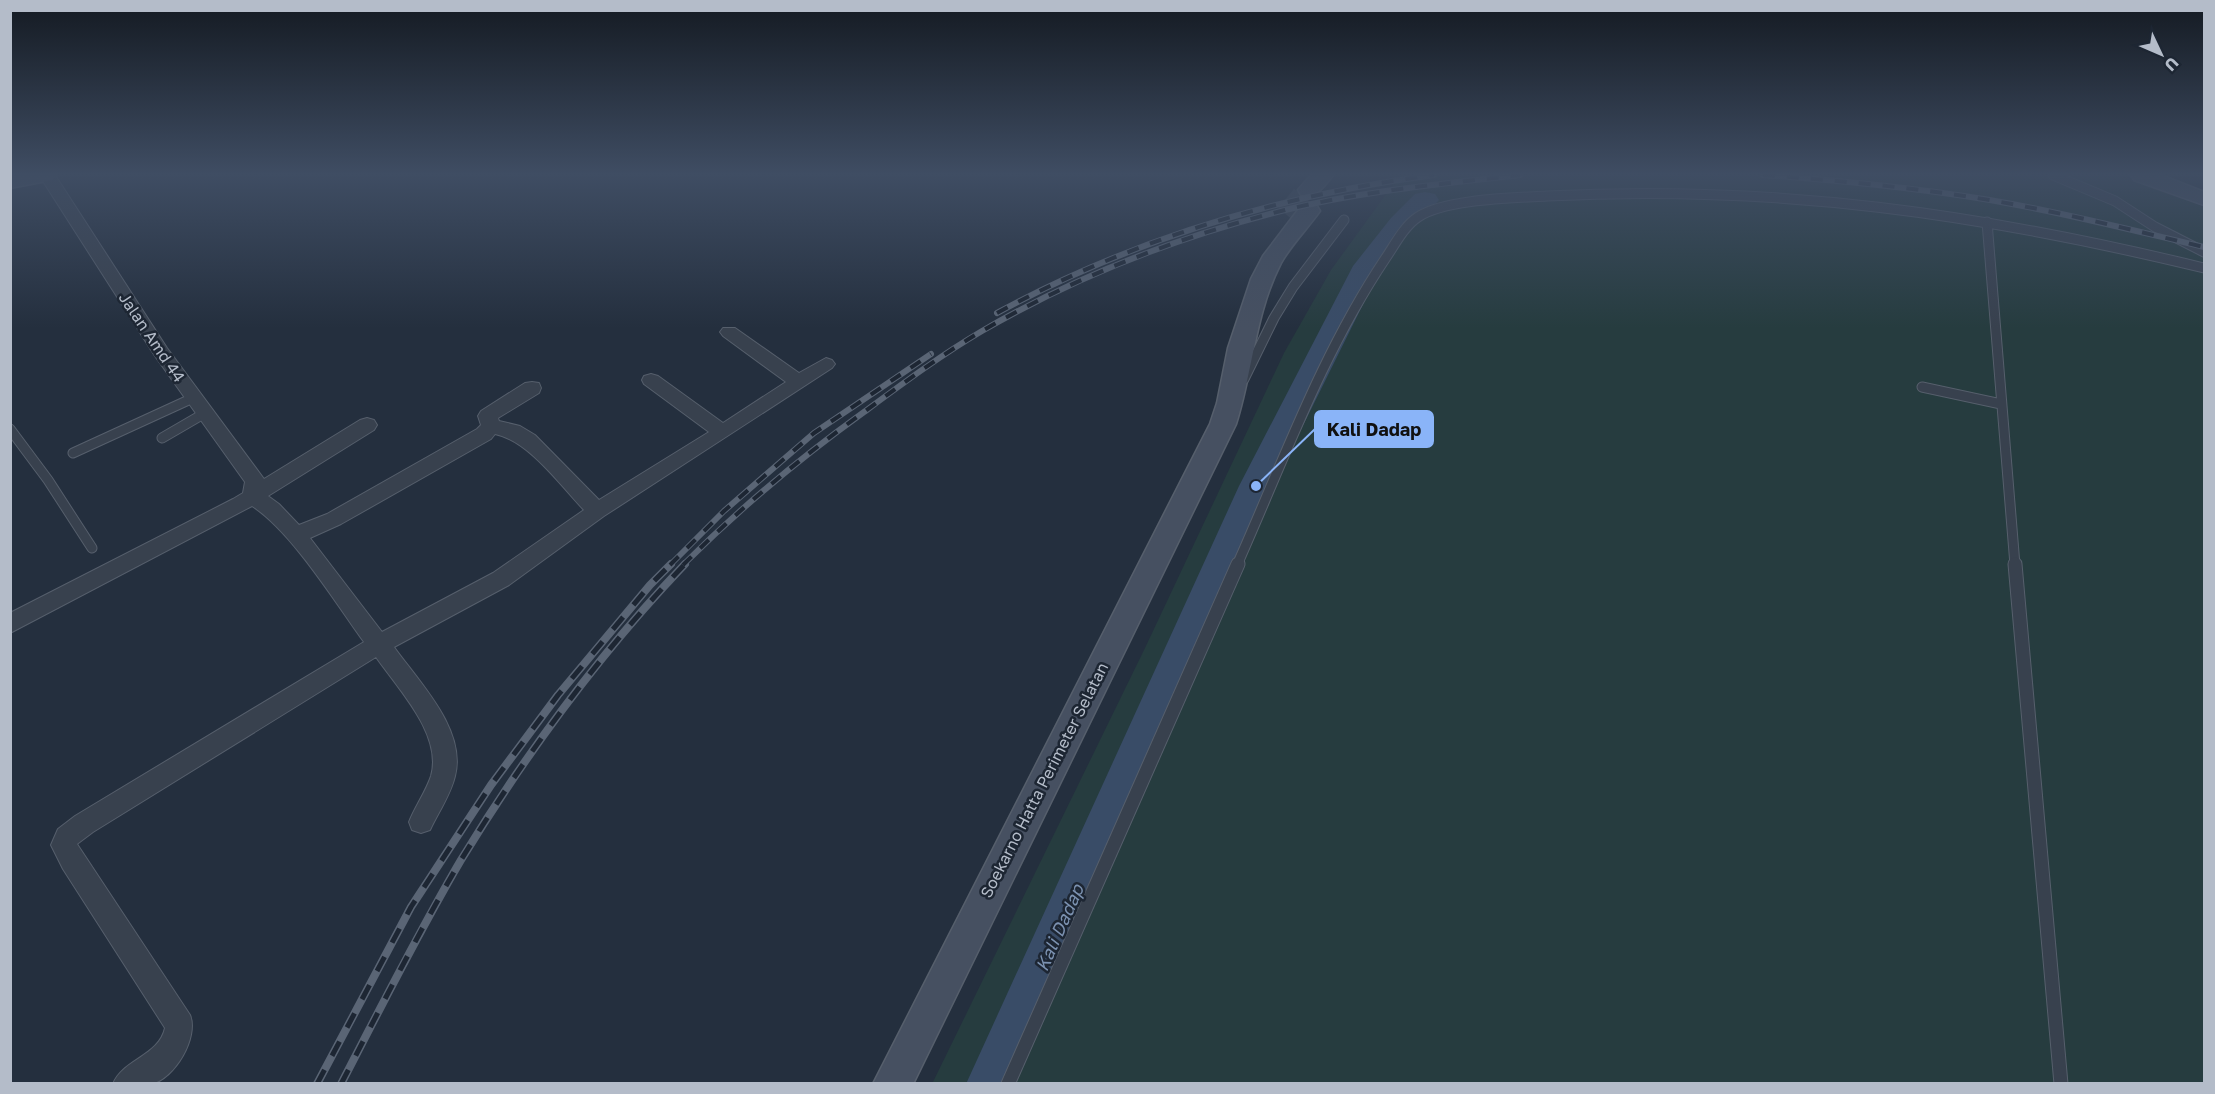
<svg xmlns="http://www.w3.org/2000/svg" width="2215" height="1094" viewBox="0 0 2215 1094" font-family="'Golos Text',sans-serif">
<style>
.green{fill:#263c3f}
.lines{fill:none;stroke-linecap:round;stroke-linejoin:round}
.river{fill:#394c67;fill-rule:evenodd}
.secondary-tunnel{stroke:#3a4453;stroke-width:25;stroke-dasharray:25 12;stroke-linecap:butt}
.lane-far1-casing{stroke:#565f6c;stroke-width:11}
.lane-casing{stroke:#565f6c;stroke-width:15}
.street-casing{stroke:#565f6c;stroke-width:2}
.secondary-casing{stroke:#565f6c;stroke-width:3}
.lane-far1{stroke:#38414e;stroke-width:9}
.lane{stroke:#38414e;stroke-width:13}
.street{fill:#38414e;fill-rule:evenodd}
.secondary{fill:#465061;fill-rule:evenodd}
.rail-far1-casing{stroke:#5a6575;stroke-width:6}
.rail-casing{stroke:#5a6575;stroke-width:8}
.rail-far1{stroke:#1d2633;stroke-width:4;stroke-dasharray:12;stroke-linecap:butt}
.rail{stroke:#1d2633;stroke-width:5;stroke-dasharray:16;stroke-linecap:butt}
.labels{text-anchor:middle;stroke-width:5;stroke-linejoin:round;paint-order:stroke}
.street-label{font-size:16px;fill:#b4bcc9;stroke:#1d2633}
.water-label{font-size:18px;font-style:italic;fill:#7c92b1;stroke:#1d2633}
.leader{fill:none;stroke:#8ab4f8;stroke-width:2}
.callout-dot{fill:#8ab4f8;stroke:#1d2633;stroke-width:2}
.callout{fill:#8ab4f8;stroke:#8ab4f8;stroke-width:2}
.callout-label{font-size:18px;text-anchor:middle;font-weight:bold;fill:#111}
</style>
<rect width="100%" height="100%" fill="#242f3e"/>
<path class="green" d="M1400,175h718l86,32v876l-1272,1 213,-436 139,-295 47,-83z"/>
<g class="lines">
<path class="river" d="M1425,192l10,2 4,6 -28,30 -30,38 -108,218 -258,598h-49l273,-598 114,-220 38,-48 24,-24z"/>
<path class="secondary-tunnel" d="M1288,216l21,-26"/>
<g class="lane-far1-casing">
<path id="lane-far1" d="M2053,175l62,26 40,26 49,25
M1987,222l28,343
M1244,379l30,-61 19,-31 51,-67
M1922,387l79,17
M10,429l38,51 44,68
M162,438l43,-25
M73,453l120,-55
M1237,565c46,-103 85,-212 148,-306 9,-13 19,-33 33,-42 27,-18 96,-19 129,-21 229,-12 435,18 657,72"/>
</g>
<g class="lane-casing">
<path id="lane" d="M2015,564l46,520
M1008,1084l230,-520"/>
</g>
<g class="street-casing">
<path id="street" d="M39,175h16l112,173 97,131 96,-59 7,-2 7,2 3,5 -3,5 -106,66 11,8 20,21 28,-11 150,-85 4,-4 -3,-9 3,-5 44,-28 7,-1 7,1 2,5 -2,5 -41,25 1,3 21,5 15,9 64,65 110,-68 -65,-48 -2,-4 2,-4 7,-2 7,2 65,47 63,-41 -63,-46 -3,-4 3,-4h12l64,45 27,-15 6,2 3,4 -3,4 -228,148 -95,69 -115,62c25,35 73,83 61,129 -4,18 -17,37 -25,54l-9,3 -9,-3 -3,-8c6,-15 17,-31 22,-46 12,-41 -33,-87 -55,-119l-283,175 -16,12 113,171c9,22 -15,64 -39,69 -11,2 -26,0 -38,0 10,-25 46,-28 52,-56l-102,-159 -12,-24 7,-16 17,-13 289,-174c-29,-40 -72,-110 -112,-136l-242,127v-20l223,-114 10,-6 2,-11 -90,-126zM495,434c34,7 65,51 89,76l-91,63 -111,59 -72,-94 31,-14 150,-85z"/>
</g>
<g class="secondary-casing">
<path id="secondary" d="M10,175h45l-3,5 -42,8z
M1311,175h22c-9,12 -16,23 -32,20l-3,-5z
M2131,175h30l43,17v13l-70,-25z
M1309,204l8,2 3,5c-12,17 -29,34 -39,52 -26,50 -28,108 -45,161l-323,660h-40l337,-660 7,-21 11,-55 23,-69 12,-23 38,-50z"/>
</g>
<use href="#lane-far1" class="lane-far1"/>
<use href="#lane" class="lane"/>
<use href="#street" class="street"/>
<use href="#secondary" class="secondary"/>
<g class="rail-far1-casing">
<path id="rail-far1" d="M1763,175c83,6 167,14 249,29 65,12 128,28 192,43
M997,313c136,-74 283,-118 437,-138
M670,565l54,-54 90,-78 117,-79
M683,565c56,-56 117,-107 181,-153 38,-28 77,-57 118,-81 93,-54 198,-95 303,-121 77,-19 157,-26 235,-35"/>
</g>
<g class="rail-casing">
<path id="rail" d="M317,1084l94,-177 80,-122 67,-90 92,-110 21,-21
M341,1084c39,-75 77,-151 120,-224 64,-105 139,-207 224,-296"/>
</g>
<use href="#rail-far1" class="rail-far1"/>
<use href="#rail" class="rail"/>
</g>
<linearGradient id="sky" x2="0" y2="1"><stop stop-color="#141a22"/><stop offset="0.53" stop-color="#3f4d63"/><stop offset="1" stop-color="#3f4d63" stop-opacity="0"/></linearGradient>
<rect width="2215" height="328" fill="url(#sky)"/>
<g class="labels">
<g class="street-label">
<text transform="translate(152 337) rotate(56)" y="6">Jalan Amd 44</text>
<text transform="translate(1044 780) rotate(-63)" y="6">Soekarno Hatta Perimeter Selatan</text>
</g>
<g class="water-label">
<text transform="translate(1060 928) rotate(-66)" y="6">Kali Dadap</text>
</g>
</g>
<path class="leader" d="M1256 486L1315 429"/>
<circle class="callout-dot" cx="1256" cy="486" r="6"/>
<rect class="callout" x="1315" y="411" width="118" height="36" rx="6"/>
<g class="callout-label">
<text x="1374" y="436">Kali Dadap</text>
</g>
<rect width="2215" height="1094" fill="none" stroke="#b4bcc9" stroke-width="24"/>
<g transform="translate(2161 54) rotate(134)" stroke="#1d2633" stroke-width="4.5" paint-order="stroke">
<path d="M0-4.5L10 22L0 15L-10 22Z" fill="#b4bcc9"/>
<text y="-9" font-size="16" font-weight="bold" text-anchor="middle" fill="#b4bcc9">U</text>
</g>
</svg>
